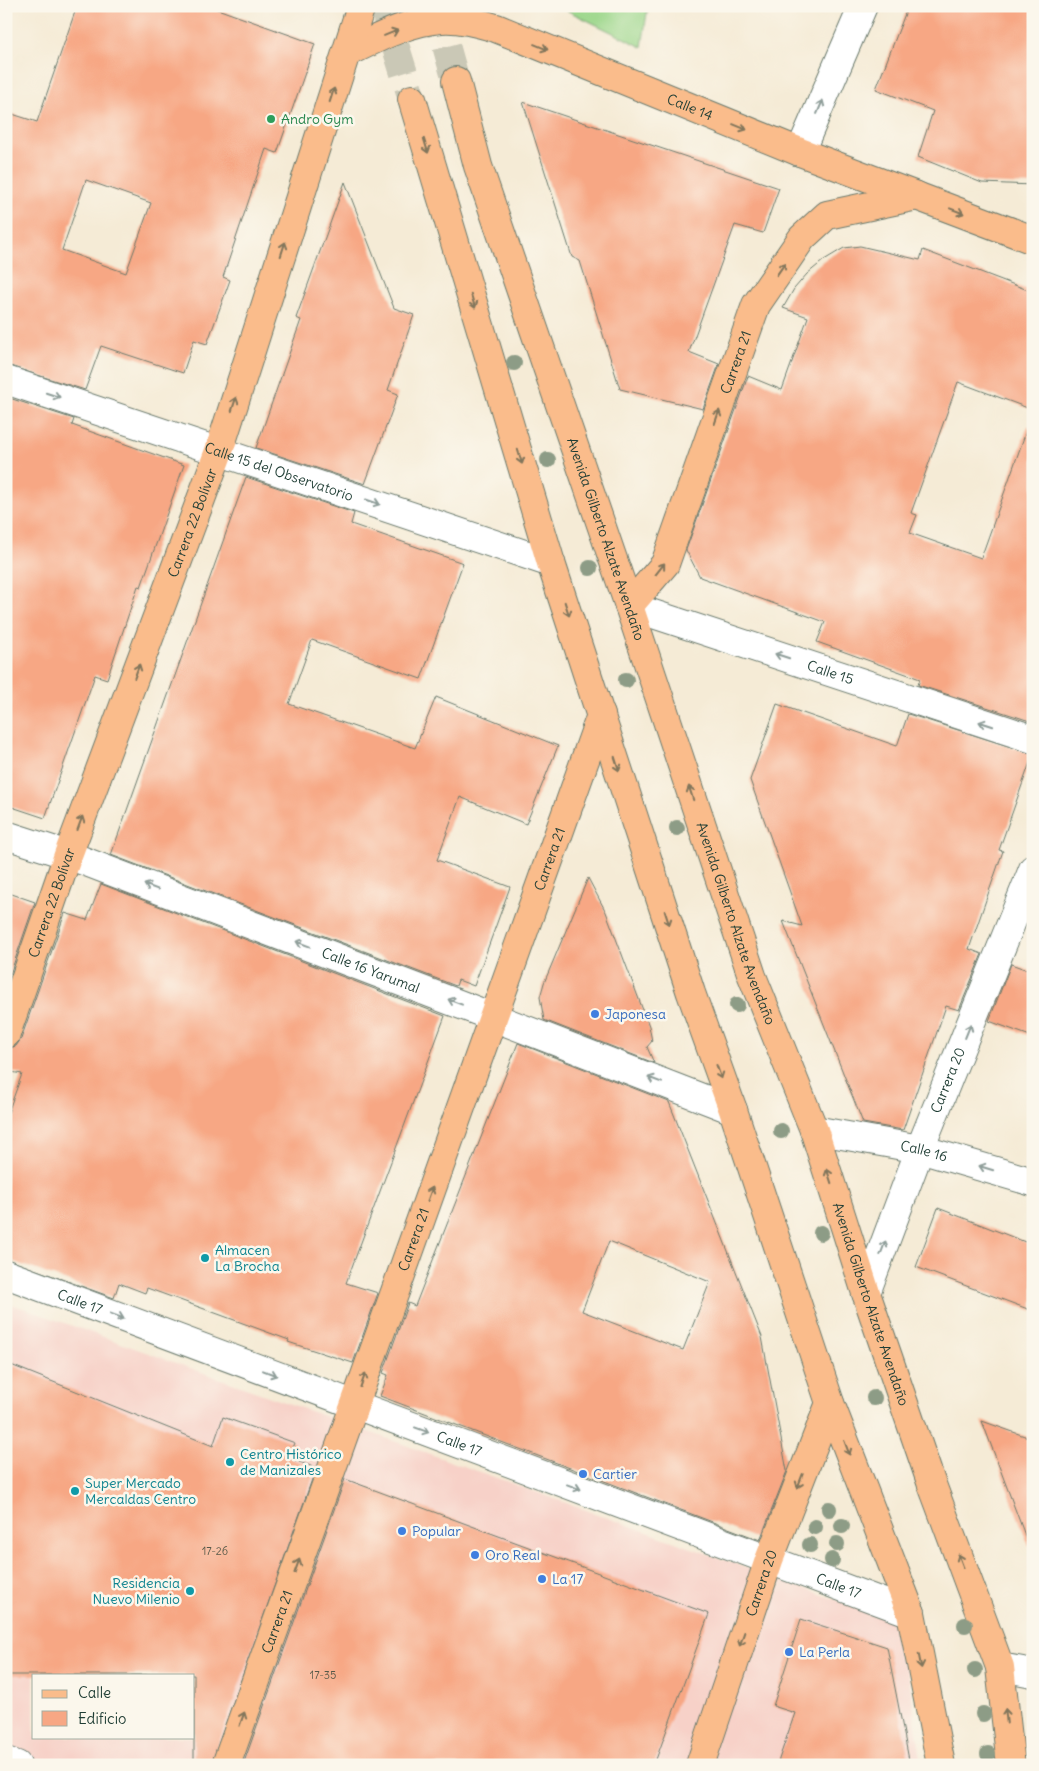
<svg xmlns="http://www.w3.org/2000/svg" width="1039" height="1771" viewBox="0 0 1039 1771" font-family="Delius,sans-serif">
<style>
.built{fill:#f7d1c8;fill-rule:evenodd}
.green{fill:#9cd78b;stroke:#5e8a60}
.building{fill:#f7a784;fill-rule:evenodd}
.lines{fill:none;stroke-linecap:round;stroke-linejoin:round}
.major-tunnel{stroke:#cac8b6;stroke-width:28;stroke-dasharray:28 14;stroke-linecap:butt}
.minor-casing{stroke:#6a7a6d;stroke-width:30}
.major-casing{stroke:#6a7a6d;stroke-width:30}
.minor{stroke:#fff;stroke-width:28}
.major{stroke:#fabc8b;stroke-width:28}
.tree{fill:#8d9c86}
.oneway{stroke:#82765b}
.oneway2{stroke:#8f9e9a}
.leisure-dot{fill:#2e9e5b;stroke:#fbf7ec;stroke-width:2}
.shop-dot{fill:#3f7fe0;stroke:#fbf7ec;stroke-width:2}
.culture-dot{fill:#0f9aa8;stroke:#fbf7ec;stroke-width:2}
.labels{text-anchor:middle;stroke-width:5;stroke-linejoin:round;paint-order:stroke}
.number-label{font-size:11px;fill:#555848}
.street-label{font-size:14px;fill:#1f3d34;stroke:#fbf7ec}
.leisure-label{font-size:14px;fill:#27864d;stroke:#fbf7ec;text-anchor:start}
.shop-label{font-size:14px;fill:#366cbe;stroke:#fbf7ec;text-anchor:start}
.culture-label{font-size:14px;fill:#0d838f;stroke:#fbf7ec;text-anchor:start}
</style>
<rect width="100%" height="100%" fill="#fbf7ec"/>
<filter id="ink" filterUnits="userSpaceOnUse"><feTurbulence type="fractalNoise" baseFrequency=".02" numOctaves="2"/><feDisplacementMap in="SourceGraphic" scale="10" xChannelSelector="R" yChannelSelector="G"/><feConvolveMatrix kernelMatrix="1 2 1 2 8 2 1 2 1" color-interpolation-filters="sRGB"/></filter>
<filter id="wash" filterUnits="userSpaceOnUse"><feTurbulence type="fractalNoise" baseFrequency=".0096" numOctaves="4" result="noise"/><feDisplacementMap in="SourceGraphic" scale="20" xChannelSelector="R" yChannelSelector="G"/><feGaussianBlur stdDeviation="1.12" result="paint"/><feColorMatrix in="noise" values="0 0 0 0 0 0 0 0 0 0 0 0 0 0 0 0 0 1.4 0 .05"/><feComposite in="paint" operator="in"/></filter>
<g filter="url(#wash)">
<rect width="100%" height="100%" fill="#f5ebd6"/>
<path class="built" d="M6,1302l895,321 21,142h-916zM34,1675h160v62h-160z"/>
<path class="green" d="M558,6h90l-6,41z"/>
<g id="blocks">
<path class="building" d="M77,6h132l106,38 -38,109 -11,-4 -43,128 7,3 -23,64 -13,-4 -11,33 -82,-27 -16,44 -79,-25v-253l31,10zM86,180l65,23 -25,70 -64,-23z
M908,6h125v179l-51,-2 -64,-26 15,-46 -57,-22z
M523,102l256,86 -16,45 -28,-8 -46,127 30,12 -16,45 -83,-20 -40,-128 -8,-4z
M345,182l49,126 20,7 -26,75 10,4 -33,90 -109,-36 45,-128 -5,-2z
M860,246l60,14 3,-10 110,42v118l-75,-28 -47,131 6,2 -7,18 71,25 47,-132 5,1v295l-115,-37 2,-6 -103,-37 8,-20 -125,-45 -14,-27 62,-174 34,14 26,-73 -25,-9 11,-19 13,-15 17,-14 20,-12z
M6,397l68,22 -2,6 112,40 -43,122 -3,-1 -31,93 -12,-4 -50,143 -39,-13z
M246,477l108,36 -3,11 112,39 -42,116 -109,-39 -23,64 126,44 21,-51 122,49 -32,78 -66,-27 -23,63 73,27 -36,99 -16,-6 -2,6 -345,-131z
M777,704l120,42 11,-32 125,40 -34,96 4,1 -34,98 13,5 -23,56 -13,-4 -43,124 -40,-7 -80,-202 19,5 -52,-146z
M588,878l18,34 43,114 3,15 -5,6 7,16 -110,-43 -4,-23 4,-14z
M101,884l344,132 -99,267 32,10 -25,70 -65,-21 1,-2 -142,-52 -2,5 -26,-10 -5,15 -108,-39v-141l16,-44 -16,-3v-22l10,-3 5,-7 44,-126 22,7z
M6,892l29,10 -29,84z
M1011,964l22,8v65l-44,-16z
M518,1043l151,59 93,235 25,134 -27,69 -380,-144 8,-21 -5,-2 25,-70 7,3zM609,1241l101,41 -27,68 -101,-39z
M938,1208l95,37v66l-117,-44z
M6,1363l207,83 10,-29 72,26 -6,15 27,10 -105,297h-17v-90h-188z
M982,1421l51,18v107h-4z
M345,1479l364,135 -55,151h-411z
M801,1619l86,28 23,118h-133l18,-52 -22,-7z"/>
</g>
</g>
<g filter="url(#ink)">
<use href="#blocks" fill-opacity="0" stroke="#6a7a6d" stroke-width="1"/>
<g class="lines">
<path class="major-tunnel" d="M383,6l29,93
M435,6l21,75"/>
<g class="minor-casing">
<g id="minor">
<path d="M800,152l63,-146"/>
<path id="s1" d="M6,380l545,183"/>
<path id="s2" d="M629,606l404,133"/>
<path id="s3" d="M6,835l62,20 425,162 240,93"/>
<path id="s4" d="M814,1130l106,19 113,33"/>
<path id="s5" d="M6,1274l905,339"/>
<path id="s6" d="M866,1293l54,-144 113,-280"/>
<path d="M1000,1667l33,6"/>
<path d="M6,1761l11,4"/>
</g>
</g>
<g class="major-casing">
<g id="major">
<path id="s7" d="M347,53c29,-14 61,-32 95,-34 19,-1 36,4 54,9l304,124 233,88"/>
<path id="s8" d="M456,81l22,85 151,440 123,370 62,154 52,163 65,189 69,185 11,98"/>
<path d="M412,99l139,464 140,430 42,117 97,293 81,210 30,152"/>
<path id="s9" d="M629,606l36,-42 91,-259 46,-67 25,-23 90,-19"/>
<path id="s10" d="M6,1034l62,-179 151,-404 142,-445"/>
<path id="s11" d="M226,1765l375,-1050"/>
<path id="s12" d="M700,1765l69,-205 61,-157"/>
</g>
</g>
<use href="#minor" class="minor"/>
<use href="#major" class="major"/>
</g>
<g class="tree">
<circle cx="514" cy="363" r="8"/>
<circle cx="548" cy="460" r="8"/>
<circle cx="590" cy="568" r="8"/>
<circle cx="626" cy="680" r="8"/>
<circle cx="677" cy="828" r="8"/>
<circle cx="737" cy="1005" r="8"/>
<circle cx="781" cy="1131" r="8"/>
<circle cx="821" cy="1233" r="8"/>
<circle cx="874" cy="1398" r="8"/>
<circle cx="829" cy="1509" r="8"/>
<circle cx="842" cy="1526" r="8"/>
<circle cx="815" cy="1527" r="8"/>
<circle cx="837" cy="1544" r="8"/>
<circle cx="810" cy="1545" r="8"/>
<circle cx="832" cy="1560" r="8"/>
<circle cx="965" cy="1625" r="8"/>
<circle cx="975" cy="1670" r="8"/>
<circle cx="983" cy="1714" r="8"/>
<circle cx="988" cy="1754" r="8"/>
</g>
<defs><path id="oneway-shaft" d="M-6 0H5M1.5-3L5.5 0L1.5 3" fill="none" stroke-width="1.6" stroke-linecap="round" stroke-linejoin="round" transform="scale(1.25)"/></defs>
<g class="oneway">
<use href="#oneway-shaft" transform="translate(391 33) rotate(-22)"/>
<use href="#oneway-shaft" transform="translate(541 47) rotate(22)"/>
<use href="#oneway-shaft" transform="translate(332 95) rotate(-72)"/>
<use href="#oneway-shaft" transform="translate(740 127) rotate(22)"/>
<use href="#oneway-shaft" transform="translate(426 146) rotate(73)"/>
<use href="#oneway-shaft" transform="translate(957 211) rotate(21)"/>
<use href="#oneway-shaft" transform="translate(283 249) rotate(-72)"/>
<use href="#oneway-shaft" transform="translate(781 269) rotate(-55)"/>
<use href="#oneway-shaft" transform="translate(473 301) rotate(73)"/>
<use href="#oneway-shaft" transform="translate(234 404) rotate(-72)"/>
<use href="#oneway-shaft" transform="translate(717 417) rotate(-71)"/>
<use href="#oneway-shaft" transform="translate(520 457) rotate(73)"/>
<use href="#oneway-shaft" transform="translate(660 569) rotate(-52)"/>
<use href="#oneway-shaft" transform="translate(567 609) rotate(72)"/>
<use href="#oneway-shaft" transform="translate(137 671) rotate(-70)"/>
<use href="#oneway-shaft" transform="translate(617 764) rotate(72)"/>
<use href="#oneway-shaft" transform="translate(691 793) rotate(-108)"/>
<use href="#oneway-shaft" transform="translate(80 823) rotate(-70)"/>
<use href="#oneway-shaft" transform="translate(667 918) rotate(72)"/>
<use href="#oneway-shaft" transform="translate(719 1072) rotate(70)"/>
<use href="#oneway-shaft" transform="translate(829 1176) rotate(-108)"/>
<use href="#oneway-shaft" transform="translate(430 1194) rotate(-70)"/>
<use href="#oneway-shaft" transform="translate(363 1380) rotate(-70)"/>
<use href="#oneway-shaft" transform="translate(847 1448) rotate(69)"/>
<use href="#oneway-shaft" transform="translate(800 1481) rotate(111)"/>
<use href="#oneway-shaft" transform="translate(961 1561) rotate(-111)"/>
<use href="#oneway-shaft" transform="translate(297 1566) rotate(-70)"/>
<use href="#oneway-shaft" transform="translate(742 1639) rotate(109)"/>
<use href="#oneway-shaft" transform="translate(920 1661) rotate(79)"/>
<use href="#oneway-shaft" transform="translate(1006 1716) rotate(-96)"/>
<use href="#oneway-shaft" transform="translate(242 1719) rotate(-70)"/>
</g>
<g class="oneway2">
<use href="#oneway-shaft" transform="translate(820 107) rotate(-67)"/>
<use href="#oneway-shaft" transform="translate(53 395) rotate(18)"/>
<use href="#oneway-shaft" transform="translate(373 502) rotate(19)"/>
<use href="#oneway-shaft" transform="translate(782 656) rotate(-162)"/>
<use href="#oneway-shaft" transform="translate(986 724) rotate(-162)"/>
<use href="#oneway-shaft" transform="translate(151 887) rotate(-159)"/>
<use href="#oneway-shaft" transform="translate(303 944) rotate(-159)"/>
<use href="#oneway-shaft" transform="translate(455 1002) rotate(-159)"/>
<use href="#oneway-shaft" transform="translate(968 1031) rotate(-68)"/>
<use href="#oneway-shaft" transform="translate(655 1080) rotate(-159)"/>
<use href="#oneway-shaft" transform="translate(986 1168) rotate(-163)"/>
<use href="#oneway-shaft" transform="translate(883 1248) rotate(-69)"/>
<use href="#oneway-shaft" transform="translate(117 1316) rotate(21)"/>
<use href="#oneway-shaft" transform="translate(270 1373) rotate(21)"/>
<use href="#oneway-shaft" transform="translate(422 1430) rotate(20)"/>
<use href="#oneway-shaft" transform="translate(574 1487) rotate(20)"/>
</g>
</g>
<circle class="leisure-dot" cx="271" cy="119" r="5"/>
<g class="shop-dot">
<circle cx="595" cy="1014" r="5"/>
<circle cx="583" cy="1474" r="5"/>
<circle cx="402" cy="1531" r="5"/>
<circle cx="475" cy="1555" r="5"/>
<circle cx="542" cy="1579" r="5"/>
<circle cx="789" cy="1652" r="5"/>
</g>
<g class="culture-dot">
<circle cx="205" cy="1258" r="5"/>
<circle cx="230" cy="1462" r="5"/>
<circle cx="75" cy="1491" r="5"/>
<circle cx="190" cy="1591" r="5"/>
</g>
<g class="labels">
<g class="number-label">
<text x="215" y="1555">17-26</text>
<text x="323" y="1679">17-35</text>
</g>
<g class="street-label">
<text dy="5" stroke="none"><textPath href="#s7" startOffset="366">Calle 14</textPath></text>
<text dy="5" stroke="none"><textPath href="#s9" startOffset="269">Carrera 21</textPath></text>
<text dy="5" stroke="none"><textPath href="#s1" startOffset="288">Calle 15 del Observatorio</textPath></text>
<text dy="5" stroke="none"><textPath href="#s10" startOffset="544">Carrera 22 Bolívar</textPath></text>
<text dy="5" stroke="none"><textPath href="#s8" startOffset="482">Avenida Gilberto Alzate Avendaño</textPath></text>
<text dy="5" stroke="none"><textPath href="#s2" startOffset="212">Calle 15</textPath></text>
<text dy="5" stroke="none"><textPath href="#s11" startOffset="962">Carrera 21</textPath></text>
<text dy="5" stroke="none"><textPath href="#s10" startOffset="139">Carrera 22 Bolívar</textPath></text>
<text dy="5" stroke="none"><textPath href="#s8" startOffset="888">Avenida Gilberto Alzate Avendaño</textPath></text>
<text dy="5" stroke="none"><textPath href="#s3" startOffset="389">Calle 16 Yarumal</textPath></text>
<text dy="5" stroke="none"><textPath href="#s6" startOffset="228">Carrera 20</textPath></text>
<text dy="5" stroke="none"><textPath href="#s4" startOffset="112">Calle 16</textPath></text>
<text dy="5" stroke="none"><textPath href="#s11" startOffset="558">Carrera 21</textPath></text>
<text dy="5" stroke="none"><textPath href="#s5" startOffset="79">Calle 17</textPath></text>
<text dy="5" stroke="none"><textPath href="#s8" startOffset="1292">Avenida Gilberto Alzate Avendaño</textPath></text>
<text dy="5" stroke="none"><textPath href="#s5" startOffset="484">Calle 17</textPath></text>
<text dy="5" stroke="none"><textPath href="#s12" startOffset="192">Carrera 20</textPath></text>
<text dy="5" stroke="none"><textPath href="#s5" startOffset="889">Calle 17</textPath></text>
<text dy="5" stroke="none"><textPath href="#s11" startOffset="152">Carrera 21</textPath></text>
</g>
<g class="leisure-label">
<text x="281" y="124">Andro Gym</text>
</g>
<g class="shop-label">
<text x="605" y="1019">Japonesa</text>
<text x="593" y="1479">Cartier</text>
<text x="412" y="1536">Popular</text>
<text x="485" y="1560">Oro Real</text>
<text x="552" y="1584">La 17</text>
<text x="799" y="1657">La Perla</text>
</g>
<g class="culture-label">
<text x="215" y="1255">Almacen<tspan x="215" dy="16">La Brocha</tspan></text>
<text x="240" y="1459">Centro Histórico<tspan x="240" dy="16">de Manizales</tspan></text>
<text x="85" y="1488">Super Mercado<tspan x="85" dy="16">Mercaldas Centro</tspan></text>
<text x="180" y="1588" text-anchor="end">Residencia<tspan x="180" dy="16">Nuevo Milenio</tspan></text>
</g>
</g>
<rect width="1039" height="1771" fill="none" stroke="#fbf7ec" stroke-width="25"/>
<rect x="32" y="1674" width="162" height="65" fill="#fbf7ec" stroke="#a3ada2"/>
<rect x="42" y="1690" width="25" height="8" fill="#fabc8b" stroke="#a3ada2"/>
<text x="78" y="1698" font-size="15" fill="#1f3d34">Calle</text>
<rect x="42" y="1711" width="25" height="15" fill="#f7a784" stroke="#a3ada2"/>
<text x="78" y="1724" font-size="15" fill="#1f3d34">Edificio</text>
</svg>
